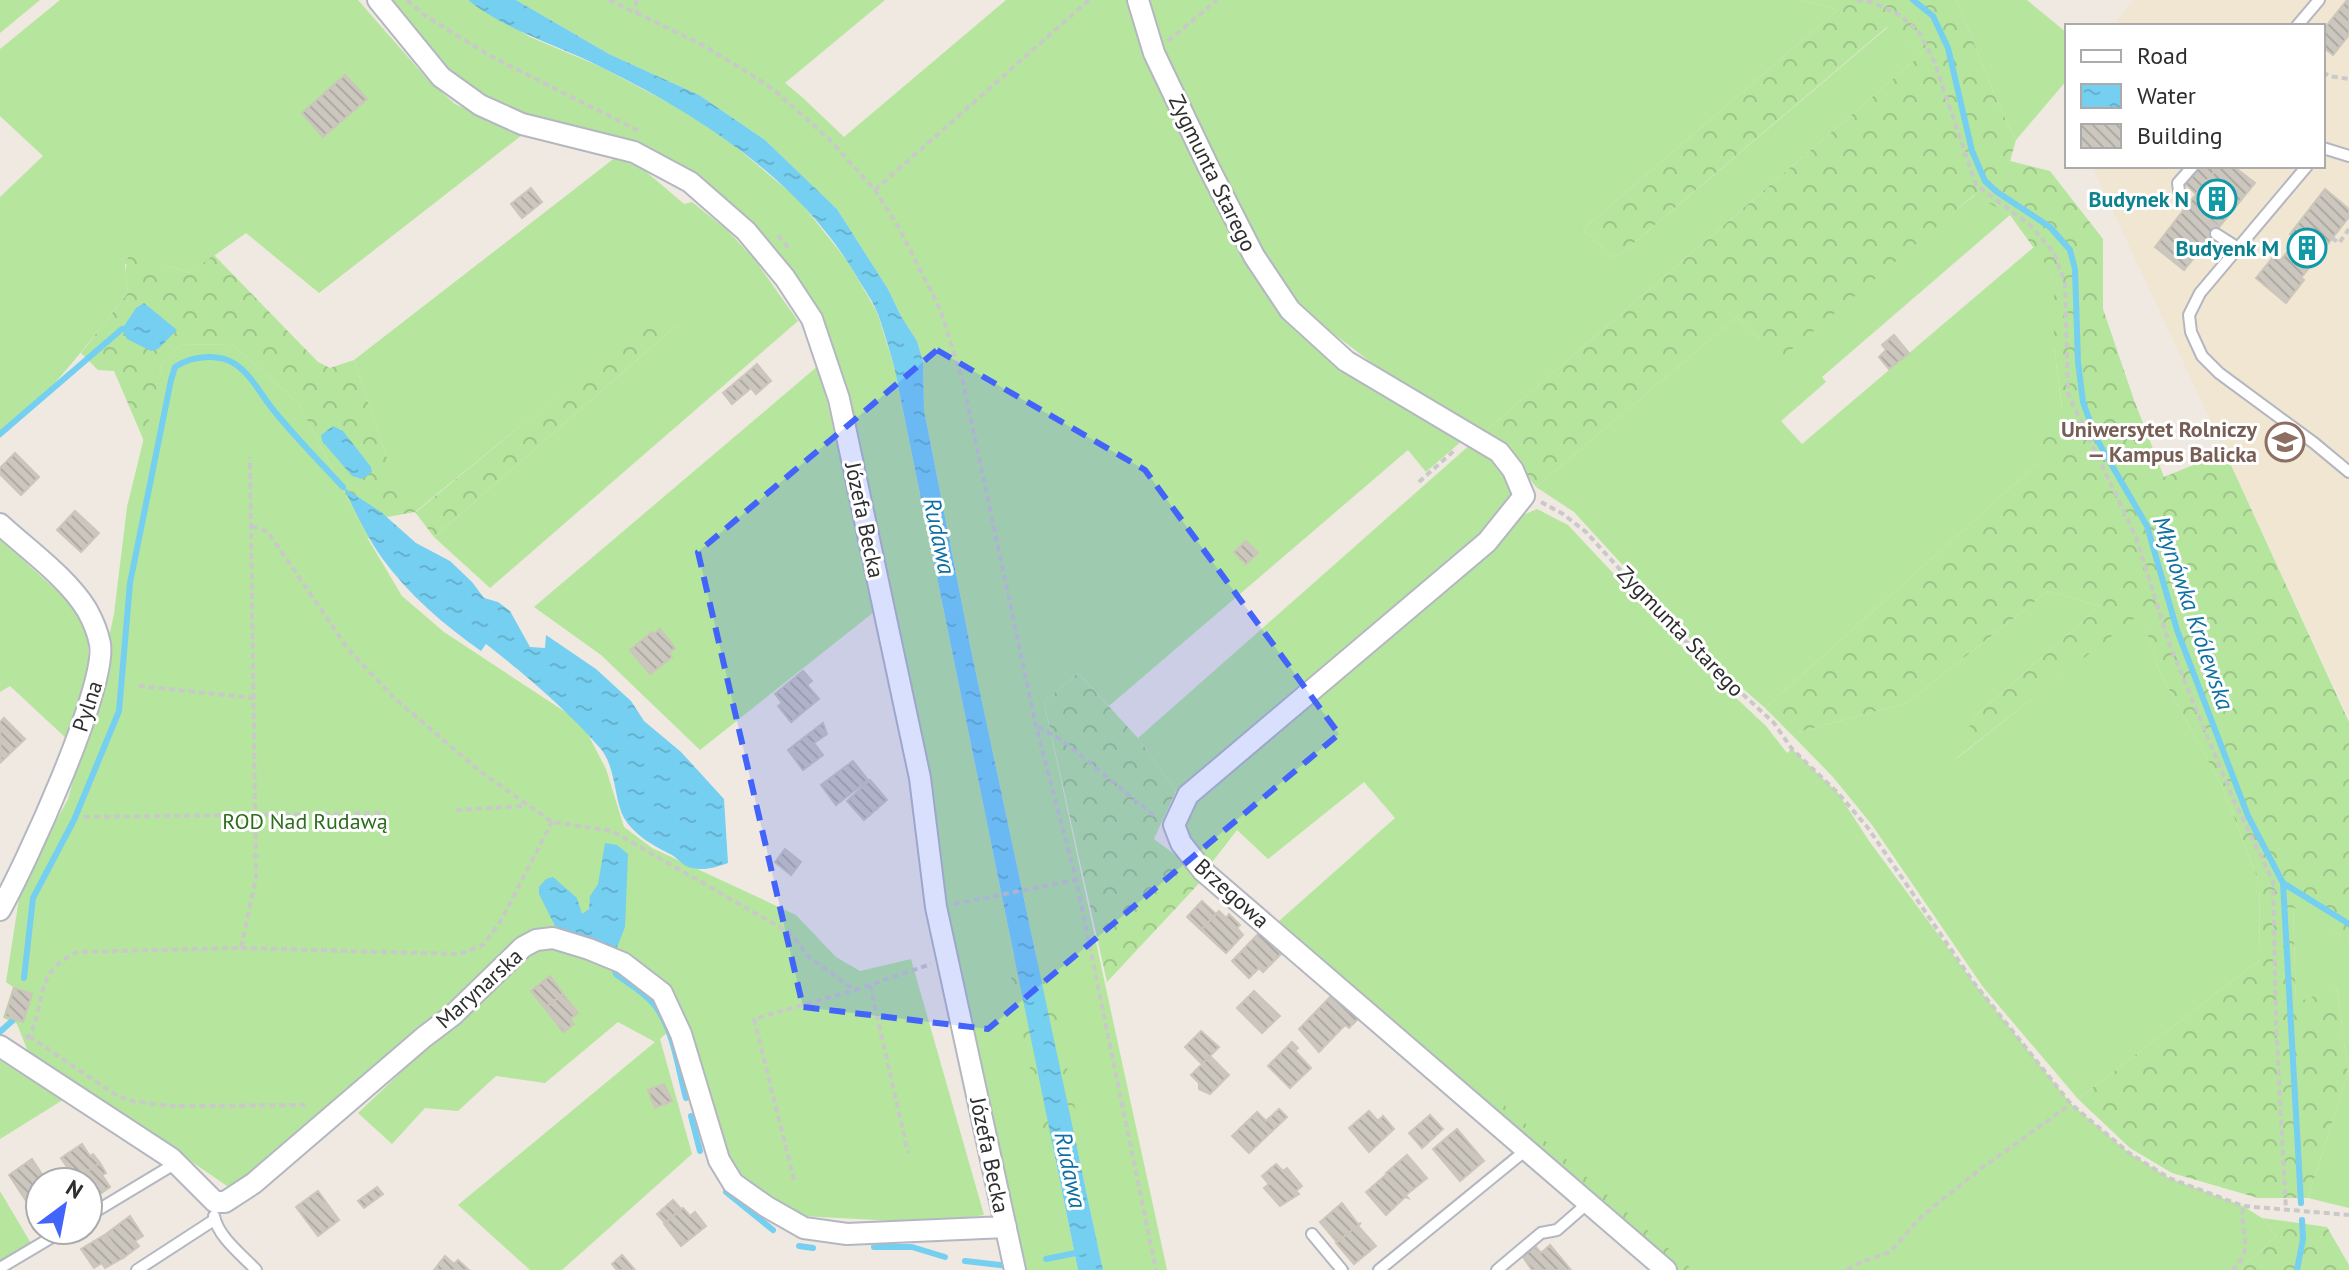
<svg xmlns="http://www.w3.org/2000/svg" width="2349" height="1270" viewBox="0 0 2349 1270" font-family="'PT Sans',sans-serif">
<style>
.education{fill:#f0e6d1}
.grass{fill:#b6e59e}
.forest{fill:url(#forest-crowns)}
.water{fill:url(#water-ripples)}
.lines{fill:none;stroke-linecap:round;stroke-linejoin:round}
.stream{stroke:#75cff0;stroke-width:6}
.building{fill:url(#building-back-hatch);stroke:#cbc5ba;stroke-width:2}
.lane-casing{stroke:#b4b7c1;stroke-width:14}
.street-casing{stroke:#b4b7c1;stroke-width:24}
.path{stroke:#c9c9c9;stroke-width:4;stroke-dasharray:6 4;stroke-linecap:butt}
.lane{stroke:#fff;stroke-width:10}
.street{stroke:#fff;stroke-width:20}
.marked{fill:#4264fb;fill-opacity:0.2;stroke:#4264fb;stroke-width:6;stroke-dasharray:16 10;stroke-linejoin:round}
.labels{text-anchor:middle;stroke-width:6;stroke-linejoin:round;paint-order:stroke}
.street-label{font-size:22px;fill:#2e2e2e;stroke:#fff}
.culture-label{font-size:22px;font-weight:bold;fill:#0d838f;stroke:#fff;text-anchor:end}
.education-label{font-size:22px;font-weight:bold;fill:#785e54;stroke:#fff;text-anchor:end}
.park-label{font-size:22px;fill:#2c6e1b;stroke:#fff}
.water-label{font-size:24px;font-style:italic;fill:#0d6fa3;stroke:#fff}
</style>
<defs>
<pattern id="forest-crowns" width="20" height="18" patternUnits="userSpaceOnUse" patternTransform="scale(2)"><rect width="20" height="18" fill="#b6e59e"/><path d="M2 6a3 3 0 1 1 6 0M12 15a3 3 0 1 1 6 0" fill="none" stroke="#9dc588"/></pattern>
<pattern id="water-ripples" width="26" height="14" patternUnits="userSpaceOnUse" patternTransform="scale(2)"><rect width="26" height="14" fill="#75cff0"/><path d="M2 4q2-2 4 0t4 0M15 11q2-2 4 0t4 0" fill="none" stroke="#66b2ce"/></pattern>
<pattern id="building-back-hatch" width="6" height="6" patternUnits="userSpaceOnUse" patternTransform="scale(2)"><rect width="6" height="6" fill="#cbc7bf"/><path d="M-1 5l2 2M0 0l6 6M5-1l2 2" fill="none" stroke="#afaba4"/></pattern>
</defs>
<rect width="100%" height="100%" fill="#efe9e1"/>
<path class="education" d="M2133,0h216v718l-257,-552h231v-140h-210z"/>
<path class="grass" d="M0,0h40l-40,33z
M60,0h298l70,80 27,24 67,31 -203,158 -73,-60 -56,40 -25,-8 -40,-1 3,29c-40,51 -79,102 -128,145v-241l43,-41 -43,-40v-67z
M384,0h84l62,37 71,30 81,43 49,33 67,56 50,63 29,50 17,54 184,904h-58l-200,-943 -92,-121 -156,-73 -104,-40z
M516,0h369l-100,83 17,14 42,40 162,-137h126l163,319 169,120 -38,33 -18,-22 -299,256 -31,-33 -34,29 123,568h-64l-132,-620 -47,-240 -1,-49 -6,-20 -16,-25 -13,-27 -51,-80 -72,-69 -66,-45 -90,-41z
M1148,0h654l36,10 -255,219 32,30 273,-232 35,26 -441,381 -89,-55 -76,-58 -38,-40 -44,-78 -58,-117z
M1956,0h71l40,33v47l-51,60c-24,-45 -39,-93 -60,-140z
M616,157l27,12 41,35 8,-2 35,28 28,30 43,61 -308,267 -56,-51 242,-211 -20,-11 -241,197 -29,-56 -32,-96z
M1975,195l35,20 -188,162 4,5 -45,39 21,23 232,-197 20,29v71l8,61 -27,23 2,33 -272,244 -58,-51 -133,-145 -38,-25 201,-170 24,23 165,-106z
M232,344l67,60 69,135 34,57 42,36 138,91 24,46 18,58 28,21 144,67 40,42 24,14 51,-12 73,256 -52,8 -131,-7 -68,-46 -68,-182 -117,-59 -26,7 -57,54 -232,200 -101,-69 -101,-62 -14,-35 -14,-6 10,-31 -7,-5 15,-96 47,-87 27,-97 19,-88 13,-107 35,-143 18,-19z
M819,365l55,247 -174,138 -99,-95 -67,-48z
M1472,443c21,15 35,27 41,52l-33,44 -292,252h-12l-38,-53z
M1537,509l31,16 118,126 80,75 21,27 5,-4 46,44 31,48 105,142 97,121 58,49 40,25 74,28 19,12 15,18 -38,34h-573l-387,-349 116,-103 -31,-36 -96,77 -31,-29 -27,35c-17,-20 -29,-27 -22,-55l304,-262 31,-33z
M0,539l80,73 8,28v30l-21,69 -57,-53 -10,6z
M2048,591l52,15 -126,111 -18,42 185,-147 19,61 62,113 37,96 1,78 -182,139 -95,-112 -111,-162 -39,-48 -42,-43 116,-31z
M2293,906l56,35v267l-41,-10 40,-125 -11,-86 -41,17z
M547,945l71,26 35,30 17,29 -10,9 32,115 -130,116h-32l-72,-65 197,-163 -37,-20 -73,61 -49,-7 -38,35 -33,-3 -33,36 -34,-31 170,-161z
M0,1060l66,38 -66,41z
M0,1191l32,54 -32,16z"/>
<path class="forest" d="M1802,0h154c21,47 36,95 60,140l-6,21 40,10 53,68v70l31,91 30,77 61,-25 124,270v219l-56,-34 3,96 41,-16 11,86 -40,125h-50l-86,-25 -42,-25 -52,-49 182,-139 -1,-78 -37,-96 -62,-113 -19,-60 -187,147 20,-43 126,-111 -52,-15 -141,112 -116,31 -26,-26 272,-244 -3,-33 28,-24 -8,-60v-71l-44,-61 -36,-20 -190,161 -23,-16 -24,-23 -201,170 -25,-34 -29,-19 441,-381 -36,-26 -272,232 -32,-30 255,-219z
M137,244l28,21 25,8 24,-18 104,107 12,6 24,-8 32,96 30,56 240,-198 21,11 -243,212 -19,-25 -28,5 -19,22 -69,-135 -67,-60 -52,1 -18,19 -18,77 -30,-70 -16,-1 -17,-17 47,-60c-2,-18 -6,-35 9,-49z
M1078,673l60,65 38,53 -22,48 51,38 -98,105 -63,-280z
M1016,952c20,2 25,6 33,24l34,172 -3,6 -31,-9 -4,-4 -37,-178z
M1502,1103l191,167h-18l-182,-157z
M2262,1218l65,9 22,38v5h-110l38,-34z"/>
<path class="water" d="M468,0h48l93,54 90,41 66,45 72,69 51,80 13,27 16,25 6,20 1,49 47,240 132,620h-25l-184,-904c-5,-17 -10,-35 -16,-52 -5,-13 -14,-25 -21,-37 -57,-97 -155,-160 -254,-209 -45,-23 -95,-36 -135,-68z
M144,303l33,27 -19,19 -7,2 -24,-12 -5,-10 14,-21z
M333,426l10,5 28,36 1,5 -10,7 -10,-3 -30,-35 -1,-6z
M343,487l38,25 35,31 34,18 22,21 12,16 14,4 12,9 20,36 15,1 1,-13 50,34 35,32 13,20 37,31 43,47 4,64c-12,4 -23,8 -36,5 -10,-2 -13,-9 -20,-13 -18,-9 -37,-19 -48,-37 -10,-18 -8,-52 -24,-70 -34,-39 -73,-72 -114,-104l-5,7c-37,-26 -73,-57 -99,-93 -16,-22 -27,-48 -39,-71z
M605,843l12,2 11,9 -3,73 -9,23 -45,-16 -16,-8 -16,-32v-7l7,-8 7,-2 24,21 5,16 7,-5 1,-13 8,-12z"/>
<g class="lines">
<path class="stream" d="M1913,0l20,16 15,32 24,103 13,30 12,11 53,35 20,23 5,19 3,93 5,40 13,36 51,88 30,104 71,186 35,67 66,41
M0,434l122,-105
M2283,883l18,320
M614,968l2,6c13,10 30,19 40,33 18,25 22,62 30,91
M24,978l9,-80 41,-78 45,-109 11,-128 41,-203 4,-13c16,-11 43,-14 60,-3 17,11 27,33 40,48 21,26 45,50 68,75
M1,1031l11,-10
M691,1116l9,35
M726,1192l47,38
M799,1246l14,2
M874,1247h38l33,10
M1046,1259l35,-7
M965,1261l44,5
M2297,1270l6,-31 -1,-19"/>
</g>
<path class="building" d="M2347,0h2v35l-16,20 -10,-8v-17z
M345,75l22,24 -44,38 -21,-24z
M2200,166h19l-23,28 -11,-10z
M2219,166h14l22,17 -36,44 -30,-24z
M531,188l11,14 -20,16 -11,-14z
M2325,189l24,20v8l-48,61 3,2 -18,23 -30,-25 18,-22 6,5 17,-21 -7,-6z
M2189,203l30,24 -35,43 -29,-23z
M1894,335l15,18 -20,16 -10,-12 7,-7 -4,-5z
M757,364l14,17 -15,13 -14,-17z
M742,377l9,11 -19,16 -9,-11z
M15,453l24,24 -18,18 -21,-21v-6z
M75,511l24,22 -18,19 -24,-22z
M1246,541l12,12 -12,11 -12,-12z
M660,629l15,19 -6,5 3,4 -22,17 -20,-24 22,-18 2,2z
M803,671l9,10 -5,4 12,14 -28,23 -13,-16 4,-3 -7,-9z
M4,718l21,21 -24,23 -1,-40z
M823,723l4,11 -13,9 9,12 -20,15 -15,-20z
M853,761l15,19 -32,25 -15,-20z
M870,780l17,20 -23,20 -17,-19z
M785,849l16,13 -10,13 -16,-13z
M1202,901l14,13 -15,16 -14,-13z
M1219,911l7,7 3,-4 11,11 -3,3 6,7 -17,18 -25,-23z
M1261,931l22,21 -20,20 -4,-4 -10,10 -17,-17z
M550,976l13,18 -18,14 -14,-17z
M14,988l18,6 -9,28 -18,-6z
M1254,991l26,25 -18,17 -25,-25z
M563,994l15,19 -8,6 4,5 -11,8 -18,-24z
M1333,994l25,25 -9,9 -4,-3 -26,27 -20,-23z
M1201,1031l18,16 -17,17 -17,-17z
M1292,1042l6,6 -3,3 16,17 -21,20 -22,-22z
M1210,1056l19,19 -19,19 -11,-5v-6l-8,-8z
M664,1084l8,17 -17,7 -7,-18z
M1279,1109l8,8 -38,36 -17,-17 25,-24 9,9z
M1369,1111l9,10 5,-5 11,13 -25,23 -20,-24z
M1430,1115l13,14 -21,19 -13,-15z
M1457,1129l27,32 -24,20 -27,-32z
M82,1144l8,12 3,-2 7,9 -25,16 -14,-21z
M1407,1155l20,23 -21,17 -20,-22z
M32,1159l15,23h-7v31l-9,-14 -4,3 -18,-27z
M100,1163l6,10 -4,2 8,12 -20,14 -2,-19h-11l-2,-3z
M1276,1164l7,7 4,-3 15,18 -6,5 3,3 -19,12 -16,-18 5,-4 -7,-8z
M1387,1174l21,24 -3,-1 -19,18 -20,-23z
M377,1187l6,7 -19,14 -6,-7z
M318,1191l21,29 -21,16 -22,-29z
M673,1200l8,9 -16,14 -8,-9z
M1342,1203l16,21 3,-1 -24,19 -17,-20z
M683,1208l7,8 5,-4 11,14 -25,20 -17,-22z
M130,1216l13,20 -8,5 4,5 -16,12 -17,-24z
M1360,1224l-2,2 18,20 -22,18 -18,-21z
M106,1234l17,24 -18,10 -3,-5 -8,5 -13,-19z
M1550,1245l21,25h-39l-9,-13 12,-11 6,7z
M622,1255l13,15h-18l-5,-6z
M445,1256l9,8 4,-4 11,10h-35z"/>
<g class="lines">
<g class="lane-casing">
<path id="lane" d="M2297,26l22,-26
M2323,148l26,8
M2307,166l-107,127 -11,22 2,17 11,24 17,17 95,70 35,29
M2184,200l-5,-9 -1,-8 15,-17
M2216,234l22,14
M88,1216l88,-53
M214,1216c4,21 28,39 42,54
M1312,1234l30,36
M0,1268l64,-38
M137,1270l77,-50
M1379,1270l147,-120
M1497,1270l44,-37 16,-3 31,-27"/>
</g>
<g class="street-casing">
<path id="street" d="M378,0l63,77 39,28 42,19 112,28 56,30 56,49 39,47 27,41 27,80 81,379 16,129 79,363
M1138,0l16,53 54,113 46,90 36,54 56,51 153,91 14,18 11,26 -37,46 -299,253 -14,30 7,18 22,28 463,399
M0,524c27,25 68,54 87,86 5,9 11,23 13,34 7,44 -75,222 -100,266
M0,1046l171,112 44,44h10l29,-19 170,-146 29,-22 70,-68 13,-7 17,-2 36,11 34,14 39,30 19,41 38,126 14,23 34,24 37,21 43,6 159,-7"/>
</g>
<path class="path" d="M407,0l17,15 70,43 147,74
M609,0l90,43 45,27 29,19 55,49 47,52 24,38 41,81 23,73 73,344 40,153 80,391
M636,0l1,13
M1857,0l14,2 29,13 19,17 15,29 42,124 54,40 24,28 11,30 3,111 68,143 33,106 65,158 39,80 3,143 10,186
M1168,41l49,-41
M2323,72l6,4 20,3
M875,190l214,-190
M778,235l12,15
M2332,238l7,5 10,-14
M1419,482l37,-33
M1541,502l22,12 23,18 94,104 94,87 18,26 46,44 30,35 106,155 97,121 58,49 40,25 74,28 106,9
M252,526l16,6 80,117 46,49 87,74 71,50 60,9 178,102 20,25 45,32 76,-26
M139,686l115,12
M1038,727l24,13 95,78
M456,810l70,-4
M84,817l302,-4
M954,904l121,-24
M241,948l219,6 23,-9 17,-23 52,-100
M870,985l38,168
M29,1036l85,58 17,7 39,5 137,-1
M26,1039c17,-20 10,-52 29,-72 5,-6 15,-11 22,-15l164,-4 15,-70 -6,-421
M794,1180l-40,-161 101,-29
M1847,1270l14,-8 29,-10 32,-36 57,-46 92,-66
M2232,1270c24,-21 7,-37 11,-64"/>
<use href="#lane" class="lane"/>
<use href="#street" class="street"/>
</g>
<path class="marked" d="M937,350l208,120 194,264 -351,295 -185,-22 -105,-455z"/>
<defs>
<g id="building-ring" transform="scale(2)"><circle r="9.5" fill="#fff" stroke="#0f9aa8" stroke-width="1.5"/><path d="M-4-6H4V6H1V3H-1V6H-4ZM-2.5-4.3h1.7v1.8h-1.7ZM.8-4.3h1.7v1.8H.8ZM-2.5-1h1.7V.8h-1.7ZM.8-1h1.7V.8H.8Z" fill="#0f9aa8"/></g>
<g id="university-ring" transform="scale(2)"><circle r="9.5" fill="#fff" stroke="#8d6e63" stroke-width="1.5"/><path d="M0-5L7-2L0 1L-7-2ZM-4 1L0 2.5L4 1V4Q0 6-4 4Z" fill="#8d6e63"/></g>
</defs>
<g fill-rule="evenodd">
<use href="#building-ring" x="2217" y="199"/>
<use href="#building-ring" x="2307" y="248"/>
<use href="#university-ring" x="2285" y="442"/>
</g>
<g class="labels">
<g class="street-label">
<text transform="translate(1213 173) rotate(64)" y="8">Zygmunta Starego</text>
<text transform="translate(865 520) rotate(78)" y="8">Józefa Becka</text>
<text transform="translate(1681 631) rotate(46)" y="8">Zygmunta Starego</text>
<text transform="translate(87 706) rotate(-72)" y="8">Pylna</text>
<text transform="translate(1232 893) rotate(42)" y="8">Brzegowa</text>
<text transform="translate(479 988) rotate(-42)" y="8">Marynarska</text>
<text transform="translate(990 1155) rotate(78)" y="8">Józefa Becka</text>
</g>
<g class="culture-label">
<text x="2189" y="207">Budynek N</text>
<text x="2279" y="256">Budyenk M</text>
</g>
<g class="education-label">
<text x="2257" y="437">Uniwersytet Rolniczy<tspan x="2257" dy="25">— Kampus Balicka</tspan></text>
</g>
<g class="park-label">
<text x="305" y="829">ROD Nad Rudawą</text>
</g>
<g class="water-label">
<text transform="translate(939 536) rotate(78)" y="8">Rudawa</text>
<text transform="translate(2193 613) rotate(71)" y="8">Młynówka Królewska</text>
<text transform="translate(1070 1170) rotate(78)" y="8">Rudawa</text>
</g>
</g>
<rect x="2065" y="24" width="260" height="144" fill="#ffffff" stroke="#ababab" stroke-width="2"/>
<rect x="2081" y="50" width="40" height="12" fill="#ffffff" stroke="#ababab" stroke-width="2"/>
<text x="2137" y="64" font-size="24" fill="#2e2e2e">Road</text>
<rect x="2081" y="84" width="40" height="24" fill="url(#water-ripples)" stroke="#ababab" stroke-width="2"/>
<text x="2137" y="104" font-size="24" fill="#2e2e2e">Water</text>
<rect x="2081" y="124" width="40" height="24" fill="url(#building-back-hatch)" stroke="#ababab" stroke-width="2"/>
<text x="2137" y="144" font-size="24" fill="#2e2e2e">Building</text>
<g transform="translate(64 1206) rotate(32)"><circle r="38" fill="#ffffff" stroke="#ababab" stroke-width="2"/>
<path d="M0-6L14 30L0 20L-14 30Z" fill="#4264fb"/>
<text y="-12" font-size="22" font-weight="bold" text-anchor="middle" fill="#2e2e2e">N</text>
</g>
</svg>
